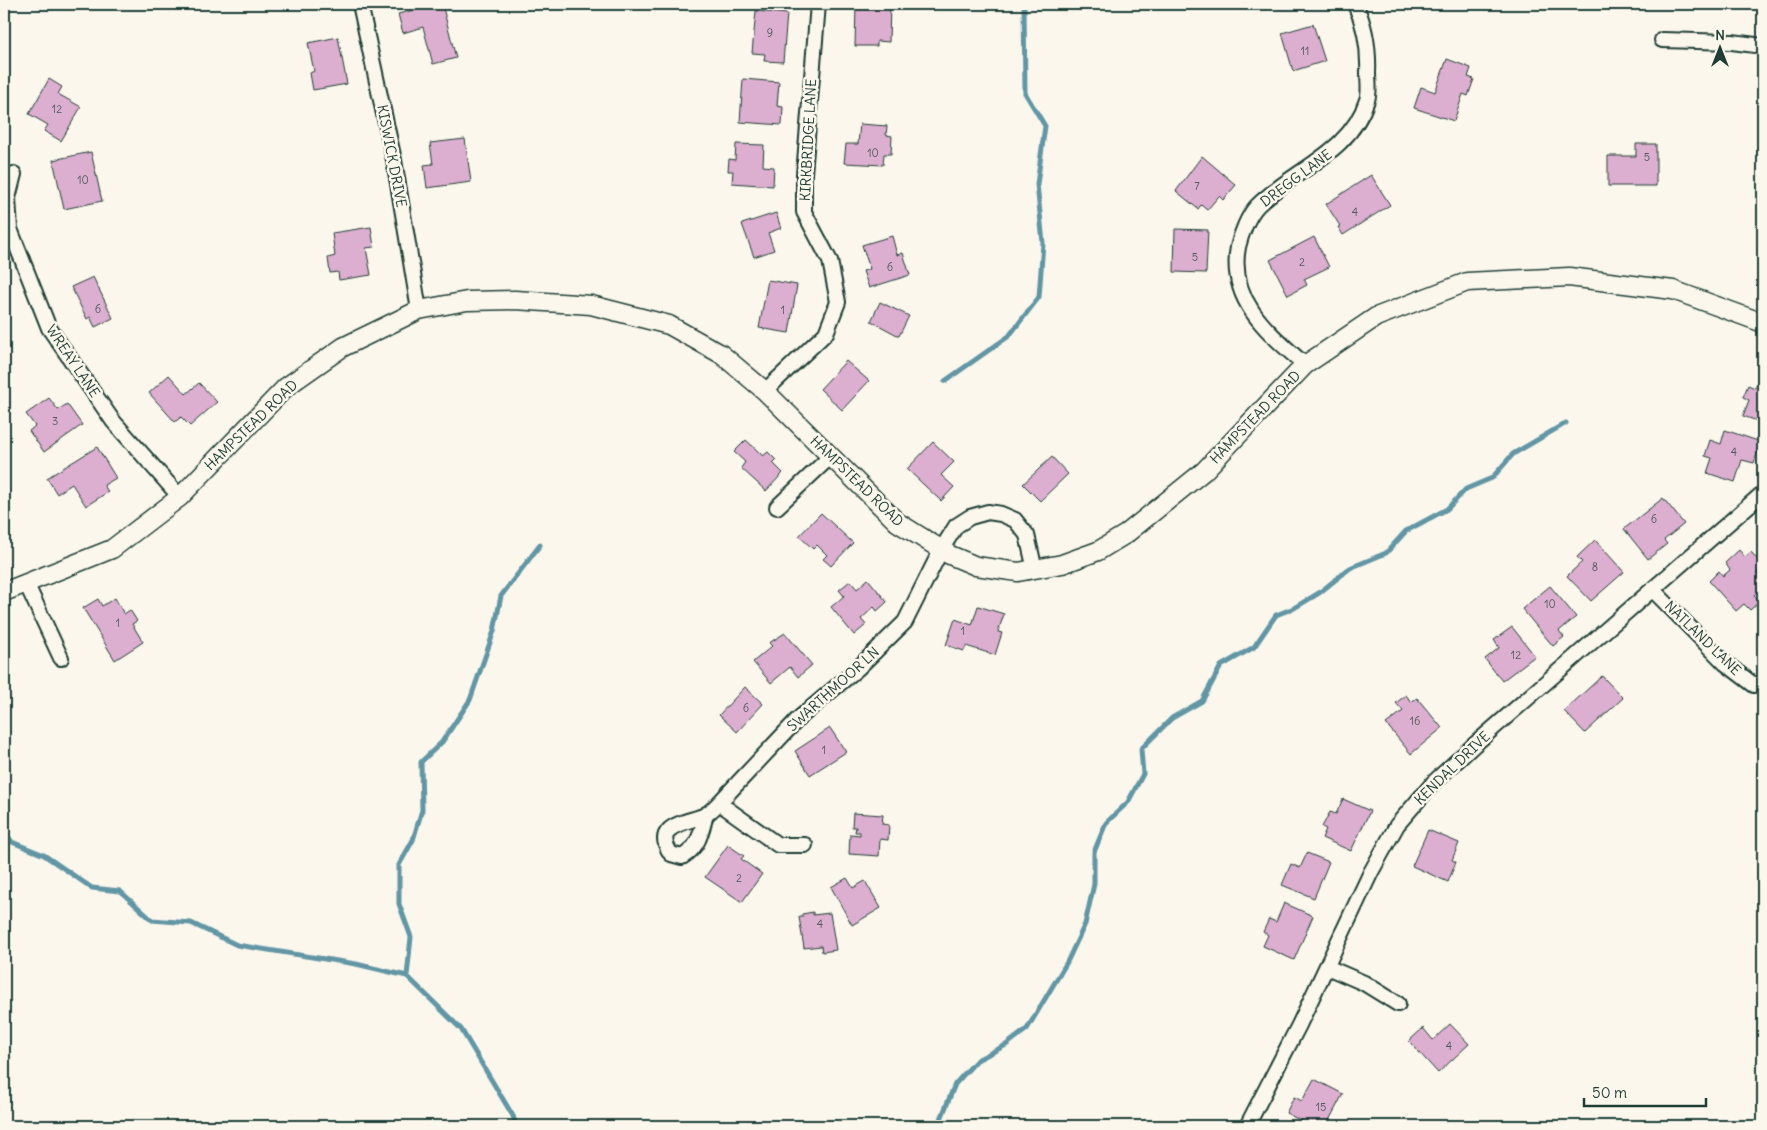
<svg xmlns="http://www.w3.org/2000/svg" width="1767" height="1130" viewBox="0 0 1767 1130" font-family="Delius,sans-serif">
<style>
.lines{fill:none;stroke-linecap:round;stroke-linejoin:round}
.stream{stroke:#6296a5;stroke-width:5}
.building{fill:#dcaed0;stroke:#1f3d34}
.minor-casing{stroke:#1f3d34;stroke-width:18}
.tertiary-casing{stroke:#1f3d34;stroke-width:21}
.minor{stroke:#fbf7ec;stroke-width:14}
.tertiary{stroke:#fbf7ec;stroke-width:18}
.labels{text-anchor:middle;stroke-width:5;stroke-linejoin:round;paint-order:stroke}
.number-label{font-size:11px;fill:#4e595b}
.street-label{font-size:14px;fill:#1f3d34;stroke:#fbf7ec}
</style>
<rect width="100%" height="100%" fill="#fbf7ec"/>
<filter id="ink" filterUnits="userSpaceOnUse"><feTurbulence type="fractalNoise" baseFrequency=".02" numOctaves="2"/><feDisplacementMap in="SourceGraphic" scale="10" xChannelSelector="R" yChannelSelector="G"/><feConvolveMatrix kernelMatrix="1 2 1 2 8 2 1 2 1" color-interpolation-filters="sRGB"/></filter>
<g filter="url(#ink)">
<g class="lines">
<path class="stream" d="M945,381l64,-45 30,-39 4,-54 -6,-59 8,-58 -20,-33 -1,-89
M4,831l8,11 32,13 48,33 28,3 32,29 39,3 46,22 119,19 51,12
M516,1126l-3,-10 -52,-87 -54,-53 4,-39 -12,-33v-39l14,-25 9,-30 -1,-48 21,-20 28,-42 24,-69 7,-35 39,-51
M935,1126l6,-7 14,-35 22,-24 29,-15 21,-16 40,-67 18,-38 9,-40v-32l12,-29 22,-21 15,-28 -2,-25 31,-31 30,-17 19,-35 33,-19 22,-32 18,-7 25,-15 31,-25 36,-15 20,-22 41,-22 19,-20 26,-11 21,-24 53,-31"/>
</g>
<path class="building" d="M442,4l14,54 -23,6 -10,-37 -20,6 -5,-19z
M856,4h34l-1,38 -12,-1v5h-22z
M756,11l31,3 -4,48 -19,-1 1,-7 -13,-1z
M1313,24l12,37 -32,10 -11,-38z
M338,37l9,47 -34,6 -3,-17 4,-2 -6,-28z
M1447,59l24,9 -3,9 6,2 -6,17 -5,-2 -9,27 -40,-13 7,-21 14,5z
M49,79l13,8 -4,7 23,13 -20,34 -17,-10 4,-6 -19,-11z
M743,79l36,3 -2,24 6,1 -1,18 -42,-3z
M860,124l27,2 -1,9 6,1 -1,18h-7l-1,11 -39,-2 2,-19h12z
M465,139l6,43 -44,6 -3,-23 9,-1 -3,-21z
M736,144l28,1 -1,21 11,1 -1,19 -41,-3 1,-12h-5l1,-12 6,1z
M1636,144h20v42h-48v-30h28z
M91,152l11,49 -38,8 -11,-49z
M1202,156l34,29 -13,15 -4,-4 -12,14 -6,-5 -3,4 -22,-18z
M1371,175l19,30 -47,30 -5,-8 2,-1 -14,-22z
M776,213l5,15 -13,5 6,17 -20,7 -12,-33z
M371,227l3,20 -8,1 5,27 -32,5 -1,-8 -8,1 -2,-15 7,-2 -3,-23z
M1175,229l33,1 -2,43 -32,-1z
M892,236l5,19 6,-2 7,22 -41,13 -6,-17 7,-2 -8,-24z
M1314,237l15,30 -25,12 3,6 -19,10 -18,-35z
M93,277l20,41 -18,9 -5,-10 -3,2 -16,-32z
M768,280l29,5 -8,48 -30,-5z
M880,302l29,14 -10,20 -28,-15z
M846,361l23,20 -27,29 -22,-21z
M169,375l17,19 13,-11 18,19 -27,24 -9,-9 -6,5 -26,-29z
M1759,379l4,1v43l-20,-7 6,-16 -6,-3 5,-12 7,3z
M49,398l9,12 9,-6 15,21 -38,27 -15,-21 6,-5 -9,-12z
M1725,430l36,12 -7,21 -12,-3 -7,22 -28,-9 5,-15 -7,-2 5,-16 11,4z
M746,440l17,16 5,-4 8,8 -3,3 10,10 -17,18 -25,-23 4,-6 -11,-10z
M933,442l21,20 -13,13 13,12 -13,14 -34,-32z
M97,447l19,31 -12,7 4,7 -22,14 -14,-22 -15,10 -10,-16z
M1052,457l16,17 -28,27 -17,-17z
M1663,498l21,26 -20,16 3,4 -19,15 -24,-30z
M821,513l32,30 -22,23 -8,-7 4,-4 -10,-10 -4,4 -14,-13z
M1595,540l29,32 -33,29 -24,-25 15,-14 -5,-5z
M1739,550l6,7 6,-5 12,14 -6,7 6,7v6l-9,9 6,6 -10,9 -6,-6 -8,7 -27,-30 10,-10 4,5 7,-6 -5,-7z
M868,579l19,23 -10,9 -3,-4 -13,12 5,6 -12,10 -23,-28 13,-11 -5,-6 11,-9 7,8z
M1550,586l26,31 -17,14 5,6 -11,9 -31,-37z
M115,598l9,16 6,-4 7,11 -5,3 11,18 -28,18 -32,-52 15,-9 4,7z
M978,606l26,8 -6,18 4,1 -7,22 -29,-9 -2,5 -18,-6 9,-26 17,6z
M1512,627l23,29 -33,25 -17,-22 14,-11 -5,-8z
M785,633l27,32 -14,12 -8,-10 -19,16 -18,-21 19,-16 -3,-3z
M1602,676l21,22 -38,35 -21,-22z
M745,687l18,17 -26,28 -18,-17z
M1406,695l5,7 6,-4 25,30 -31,26 -25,-30 17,-13 -7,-8z
M830,728l16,24 -36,23 -15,-24z
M1763,751v26l-6,-1z
M1343,799l27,12 -19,40 -29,-13 4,-9 -4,-2 8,-15 6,2z
M853,813l30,2 -1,9 7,1 -1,15 -8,-1 -1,17 -30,-2 1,-20 10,1v-3h-5l1,-5h-4z
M1428,830l31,13 -7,17 4,2 -8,20 -36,-16z
M728,845l16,11 -3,3 21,15 -20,28 -37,-25z
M1307,853l22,9 -15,36 -32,-13 9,-21 9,4z
M847,878l6,10 12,-7 16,27 -29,17 -21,-38z
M1284,903l29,13 -19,44 -31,-14 5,-11 -5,-3 6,-13 7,3z
M813,912v3l17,-2 6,37 -14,2 -1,-6 -17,2 -5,-31h3v-3z
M1450,1024l19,20 -31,29 -29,-32 14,-13 10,12z
M1314,1079l29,15 -17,32h-15l-25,-13 8,-16 8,4z"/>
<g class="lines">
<g class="minor-casing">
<path id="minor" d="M360,4l34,156 25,150
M1662,40l70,2 31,4
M14,174l-6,24 2,31 39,99 64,93 67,76
M1305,365c-36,-32 -77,-64 -67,-118 3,-13 10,-31 19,-41 37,-37 93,-52 110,-106 3,-8 1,-18 1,-27 1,-25 -2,-46 -13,-69
M765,391l61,-58 12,-31 -8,-41 -26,-49v-38l14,-170
M777,507l54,-51
M27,585l34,73
M1653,590l72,73 29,22
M719,803l59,42h27
M706,814c-5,19 -7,33 -24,43l-11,-3c-21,-31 20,-31 36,-40 4,-3 8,-7 12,-11l79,-84 59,-50 48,-47 36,-72 15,-24 14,-9 18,-5 13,2 14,6 12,15 8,35
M1327,967l37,16 34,21
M1247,1126l52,-101 72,-153 26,-47 36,-42 41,-38 289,-252"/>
</g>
<g class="tertiary-casing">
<path id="tertiary" d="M4,592l108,-43 68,-52 106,-110 57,-40 76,-37 48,-9 48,-1 76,5 78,20 52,29 44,37 132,131 53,33 26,11 42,6 44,-8 36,-13 28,-17 78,-63 101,-106 71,-48 91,-35 102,-5 104,13 90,33"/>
</g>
<use href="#minor" class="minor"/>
<use href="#tertiary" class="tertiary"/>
</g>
</g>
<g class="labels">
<g class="number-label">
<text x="770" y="37">9</text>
<text x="1305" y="55">11</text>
<text x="57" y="113">12</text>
<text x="873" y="157">10</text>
<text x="1647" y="161">5</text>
<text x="83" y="184">10</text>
<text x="1197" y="190">7</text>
<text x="1355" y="216">4</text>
<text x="1195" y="261">5</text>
<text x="1302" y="266">2</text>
<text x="890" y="271">6</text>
<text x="98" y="313">6</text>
<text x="783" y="314">1</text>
<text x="55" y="425">3</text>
<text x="1734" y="456">4</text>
<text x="1654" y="523">6</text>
<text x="1595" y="571">8</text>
<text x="1550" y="608">10</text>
<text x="118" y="627">1</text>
<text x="963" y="635">1</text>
<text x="1516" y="659">12</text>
<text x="746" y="712">6</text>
<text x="1415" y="725">16</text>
<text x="824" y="754">1</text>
<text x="739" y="882">2</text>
<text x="820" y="928">4</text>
<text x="1449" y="1050">4</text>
<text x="1321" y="1111">15</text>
</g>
<g class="street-label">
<text transform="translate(808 140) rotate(-87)" y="5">KIRKBRIDGE LANE</text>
<text transform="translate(392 156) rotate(79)" y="5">KISWICK DRIVE</text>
<text transform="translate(1296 178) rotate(-37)" y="5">DREGG LANE</text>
<text transform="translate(73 361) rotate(56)" y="5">WREAY LANE</text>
<text transform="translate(1255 417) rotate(-46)" y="5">HAMPSTEAD ROAD</text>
<text transform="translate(251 425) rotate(-44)" y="5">HAMPSTEAD ROAD</text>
<text transform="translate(857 481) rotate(44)" y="5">HAMPSTEAD ROAD</text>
<text transform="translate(1703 638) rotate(44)" y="5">NATLAND LANE</text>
<text transform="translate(833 689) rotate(-42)" y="5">SWARTHMOOR LN</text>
<text transform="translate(1452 768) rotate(-44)" y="5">KENDAL DRIVE</text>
</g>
</g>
<rect width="1767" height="1130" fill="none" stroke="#fbf7ec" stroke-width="20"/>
<rect x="10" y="10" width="1747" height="1110" fill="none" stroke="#1f3d34" stroke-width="2" filter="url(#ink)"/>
<g transform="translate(1720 48)" stroke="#fbf7ec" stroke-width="4" paint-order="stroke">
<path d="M0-4L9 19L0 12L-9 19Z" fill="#1f3d34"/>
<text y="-8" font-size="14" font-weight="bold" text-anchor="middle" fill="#1f3d34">N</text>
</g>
<path d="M1584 1098v8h122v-8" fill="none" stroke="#1f3d34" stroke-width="2.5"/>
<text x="1592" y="1098" font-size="15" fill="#1f3d34" stroke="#fbf7ec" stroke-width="4" paint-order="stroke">50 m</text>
</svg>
